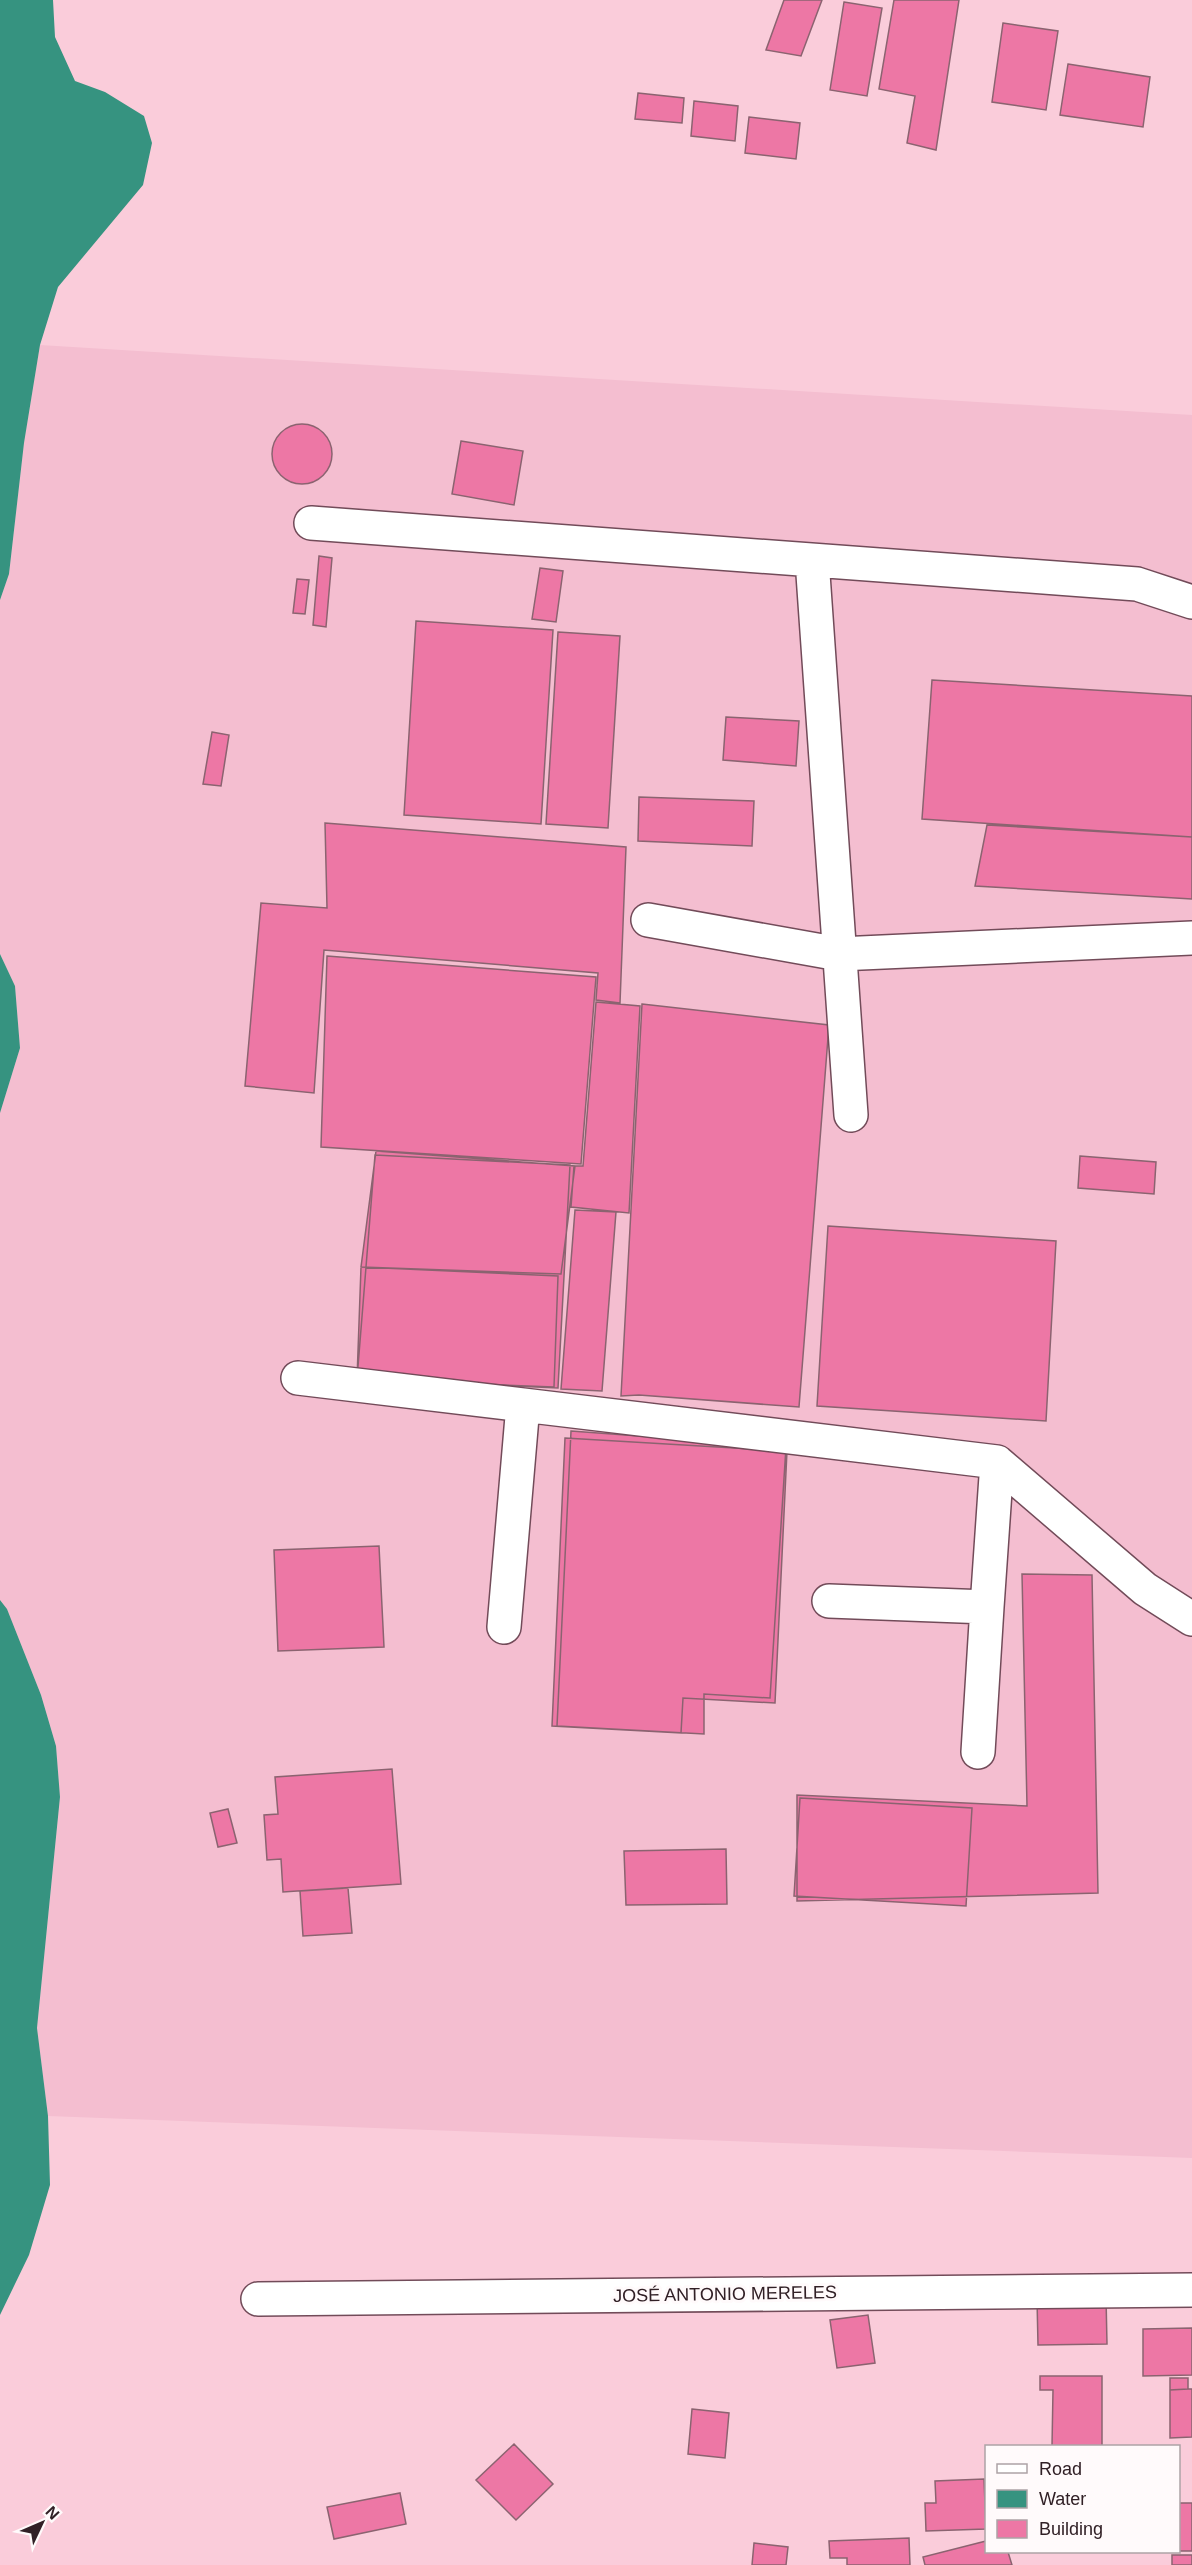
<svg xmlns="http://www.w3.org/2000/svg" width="1192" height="2565" viewBox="0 0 1192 2565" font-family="Helvetica,sans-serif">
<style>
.built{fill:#f4bed0}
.water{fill:#369380}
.building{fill:#ed77a5;stroke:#8b6370;stroke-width:1.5}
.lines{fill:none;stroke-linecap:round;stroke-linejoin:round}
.minor-casing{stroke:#724b59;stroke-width:36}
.minor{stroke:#fff;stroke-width:33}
.labels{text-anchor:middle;stroke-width:6;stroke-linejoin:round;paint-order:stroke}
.street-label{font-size:18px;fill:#312026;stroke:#fffafb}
</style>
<rect width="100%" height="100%" fill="#faccda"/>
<path class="built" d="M40,345l1152,70v1743l-1144,-42 -11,-88 23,-230 -4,-52 -15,-51 -34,-86 -7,-9v-487l20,-65 -5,-62 -15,-32v-354l9,-26 15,-131z"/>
<path class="water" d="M0,0h53l2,37 20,44 30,11 39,24 8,27 -9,42 -85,102 -18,58 -16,98 -15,131 -9,26z
M0,954l15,32 5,62 -20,65z
M0,1600l7,9 34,86 15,51 4,51 -23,231 11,88 2,69 -21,70 -29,60z"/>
<path class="building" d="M784,0h38l-21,56 -35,-6z
M894,0h65l-23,150 -29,-7 8,-47 -36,-7z
M844,2l38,6 -15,88 -37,-6z
M1003,23l55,8 -12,79 -54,-8z
M1068,64l82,13 -7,50 -83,-12z
M638,93l46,5 -2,25 -47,-4z
M694,101l44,5 -3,35 -44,-5z
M749,117l51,6 -4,36 -51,-6z
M272 454a30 30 0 1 1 60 0a30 30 0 1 1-60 0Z
M461,441l62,10 -9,54 -62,-11z
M319,556l13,2 -6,69 -13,-2z
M540,568l23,3 -7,51 -24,-3z
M297,579l12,1 -4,34 -12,-1z
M416,621l137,9 -12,194 -137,-9z
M558,632l62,4 -12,192 -62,-4z
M932,680l260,16v141l-270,-18z
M726,717l73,4 -3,45 -73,-6z
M212,732l17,3 -8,51 -18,-2z
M639,797l115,4 -2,45 -114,-5z
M325,823l301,24 -6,156 -24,-3 2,-27 -274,-23 -10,143 -69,-7 16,-183 66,5z
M987,825l205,12v62l-217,-13z
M327,956l269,21 -15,187 -260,-17z
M596,1002l44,4 -11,207 -58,-6 3,-41h9z
M642,1004l187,21 -30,382 -160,-12 -18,1z
M376,1151l199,15 -14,108 -200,-7z
M375,1155l195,10 -12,223 -201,-9z
M1080,1156l76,6 -2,32 -76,-6z
M575,1210l41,2 -14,179 -41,-2z
M828,1226l228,15 -10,180 -229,-15z
M361,1267l197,9 -4,111 -197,-8z
M571,1431l215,16 -16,251 -66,-4v40l-147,-8z
M565,1438l222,13 -12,252 -92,-5 -2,35 -129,-7z
M379,1546l5,101 -106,4 -4,-101z
M1022,1574l70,1 6,318 -301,8v-106l230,11z
M392,1769l9,115 -118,8 -2,-33 -14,1 -3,-45 14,-1 -3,-37z
M800,1798l172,10 -6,98 -172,-10z
M228,1809l9,34 -19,4 -8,-34z
M726,1849l1,55 -101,1 -2,-54z
M348,1888l4,45 -49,3 -3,-45z
M1106,2297l1,47 -69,1 -1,-46z
M868,2315l7,48 -38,5 -7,-48z
M1192,2328v47l-49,1v-47z
M1040,2376h62v70h-50l1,-56h-13z
M1170,2378h18v11l-18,1z
M1188,2389h4v48l-22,1v-48z
M692,2409l37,4 -4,45 -37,-4z
M514,2444l39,40 -37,36 -40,-40z
M984,2479l2,50 -60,2 -1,-28h11l-1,-22z
M400,2493l6,31 -72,15 -7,-32z
M1178,2503h14v48h-14z
M909,2538l1,27h-63v-7h-17l-1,-17z
M986,2541v11h22l4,13h-87l-2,-8z
M754,2543l34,4 -2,18h-34z
M1172,2555h20v10h-20z"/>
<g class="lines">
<g class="minor-casing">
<path id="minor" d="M311,523l826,61 55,18
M812,560l39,555
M648,920l191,34 353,-16
M298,1378l225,27 -19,222
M523,1405l474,57 -10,145 -158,-6
M997,1462l148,127 47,30
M978,1752l9,-145
M258,2299l934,-9"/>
</g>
<use href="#minor" class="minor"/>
</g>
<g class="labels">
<g class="street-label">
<text transform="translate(725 2294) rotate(-1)" y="6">JOSÉ ANTONIO MERELES</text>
</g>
</g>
<rect x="985" y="2445" width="195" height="108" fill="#fffafb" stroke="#ada3a6" stroke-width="1.5"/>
<rect x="997" y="2464" width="30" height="9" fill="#ffffff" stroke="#ada3a6" stroke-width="1.5"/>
<text x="1039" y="2475" font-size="18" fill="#312026">Road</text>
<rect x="997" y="2490" width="30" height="18" fill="#369380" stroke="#ada3a6" stroke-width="1.5"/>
<text x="1039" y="2505" font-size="18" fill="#312026">Water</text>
<rect x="997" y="2520" width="30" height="18" fill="#ed77a5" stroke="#ada3a6" stroke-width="1.5"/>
<text x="1039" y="2535" font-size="18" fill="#312026">Building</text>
<g transform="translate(42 2523) rotate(46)" stroke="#fffafb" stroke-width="4.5" paint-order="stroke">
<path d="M0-4.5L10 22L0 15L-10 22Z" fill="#312026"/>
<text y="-9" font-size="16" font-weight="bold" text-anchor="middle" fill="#312026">N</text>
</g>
</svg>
